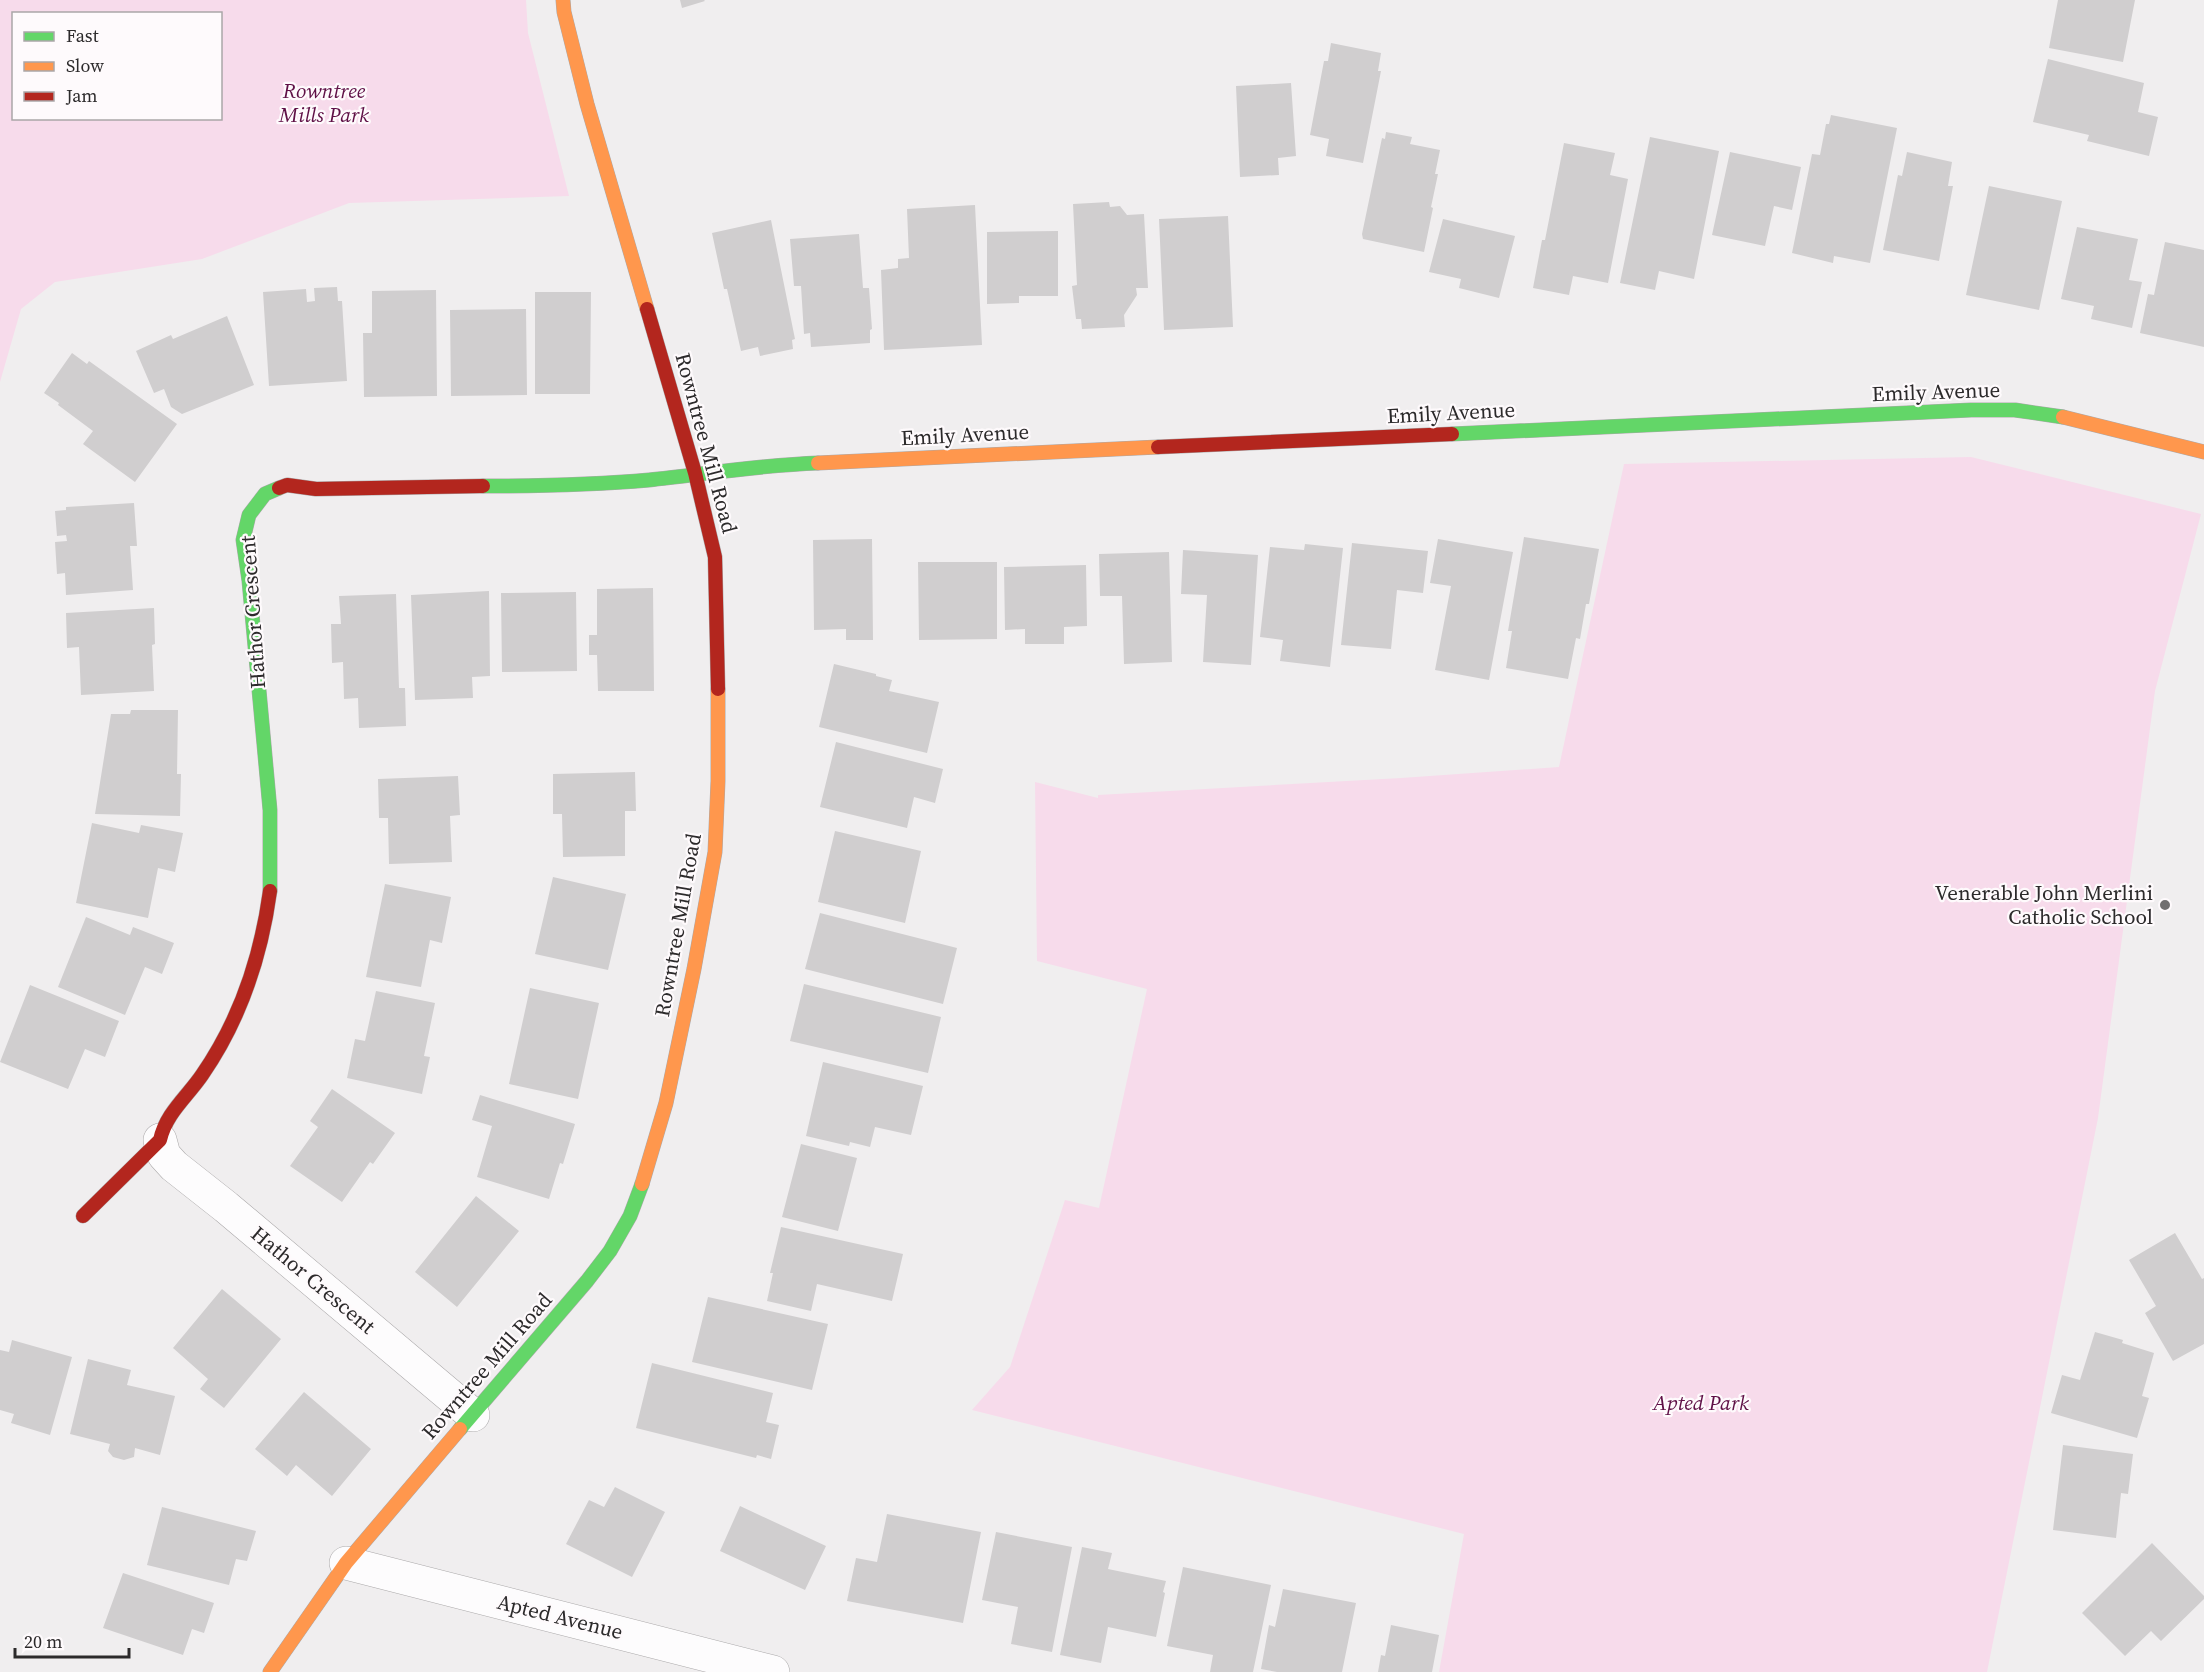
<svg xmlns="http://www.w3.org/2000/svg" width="2204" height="1672" viewBox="0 0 2204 1672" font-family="'Source Serif 4',serif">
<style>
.green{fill:#f7dbeb;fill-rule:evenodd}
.building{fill:#d0cecf}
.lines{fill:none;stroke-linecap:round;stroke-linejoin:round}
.street-casing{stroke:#aba9aa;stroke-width:34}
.fast-casing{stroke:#aba9aa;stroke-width:15}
.slow-casing{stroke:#aba9aa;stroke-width:15}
.jam-casing{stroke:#aba9aa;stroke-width:15}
.street{stroke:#fdfcfd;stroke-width:33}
.fast{stroke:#63d668;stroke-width:14}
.slow{stroke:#ff974d;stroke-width:14}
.jam{stroke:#b3261e;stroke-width:14}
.poi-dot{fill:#716f70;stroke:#fefafc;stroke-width:2}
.labels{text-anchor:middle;stroke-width:4.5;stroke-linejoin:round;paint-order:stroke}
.park-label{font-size:21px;font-style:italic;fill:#5f1046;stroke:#fefafc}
.street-label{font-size:21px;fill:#2c2a2b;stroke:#fefafc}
.poi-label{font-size:21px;fill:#2c2a2b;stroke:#fefafc;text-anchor:end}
</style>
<rect width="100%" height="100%" fill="#f0eeef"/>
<path class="green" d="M0,0h526l2,33 41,163 -220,7 -147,56 -147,23 -34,27 -21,73zM14,14h206v104h-206z
M1971,457l230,57 -46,177 -57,427 -111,554h-548l25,-138 -492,-124 38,-43 55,-167 34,8 48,-219 -110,-28 -2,-179 63,16v-3l303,-17 158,-11 65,-303z"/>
<path class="building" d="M680,0h24l1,1 -23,7z
M2058,0h77l-12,62 -74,-14z
M1331,43l50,10 -3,18h3l-18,92 -37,-7 3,-17 -19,-4 14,-74h4z
M2048,59l96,24 -6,29 20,5 -9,39 -62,-15 2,-6 -56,-13z
M1291,83l5,73 -18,2 1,17 -39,2 -4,-91z
M1831,115l66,13 -27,135 -36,-7 -1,7 -41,-10 20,-99 8,1 6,-31h3z
M1386,132l26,5 -2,7 30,6 -5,24h3l-7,33 2,1 -9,44 -61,-13 -1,-5 20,-96 3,1z
M1650,137l69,14 -25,128 -35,-8 -4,19 -35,-7z
M1564,143l51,10 -5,22 18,4 -20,104 -35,-7 -4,19 -36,-7 9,-48h3z
M1730,152l71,15 -9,43 -18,-4 -9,40 -53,-11z
M1907,152l45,10 -4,24h5l-14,75 -56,-11 15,-75 4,1z
M1989,186l73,15 -23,109 -73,-15z
M1109,202l1,5 10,-1 7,9 17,-1 4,74h-12l1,7 -13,20 1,12 -43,2 -1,-10h-5l-4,-33 5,-1 -4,-81z
M975,205l7,140 -98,5 -3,-80 17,-2v-9l11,-1 -2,-49z
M1228,216l5,111 -69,3 -5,-111z
M1443,219l72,17 -16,62 -40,-10 2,-9 -32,-7z
M771,220l24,119 -3,1 1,9 -33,7 -2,-9 -17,4 -14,-62h-3l-12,-56z
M2077,227l61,12 -9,41 13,2 -10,46 -41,-9 3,-13 -33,-7z
M1058,231v65h-39v7l-32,1v-72z
M859,234l4,54h6l3,41 -2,1v13l-59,4 -1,-14 -6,1 -3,-48h-7l-4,-47z
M2165,242l39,8v97l-64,-14 8,-39 6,1z
M337,287l1,14h4l5,80 -78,5 -6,-94 43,-3 1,13 8,-1 -1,-13z
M436,290l1,106 -73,1 -1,-64h9v-42z
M535,292h56l-1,102h-55z
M526,309l1,86 -76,1 -1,-86z
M227,316l27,69 -72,29 -11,-7 -7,-18 -10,4 -18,-42 35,-16 2,4z
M72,353l15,11 2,-3 88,63 -42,58 -52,-38 10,-13 -35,-26 1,-2 -15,-10z
M134,503l3,43h-7l3,44 -67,5 -1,-22 -8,1 -2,-32 12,-1 -1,-6 -9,1 -2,-25 11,-1v-3z
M1524,537l75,12 -10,55h-3l-6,35 -4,-1 -8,41 -62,-11 6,-37h-4z
M872,539l1,101h-27v-11l-32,1 -1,-90z
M1438,539l75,13 -24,128 -54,-10 16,-84 -21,-3z
M1352,543l76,8 -5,42 -26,-3 -6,59 -50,-4z
M1305,544l38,4 -13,119 -50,-6 3,-21 -23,-3 10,-90 34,3z
M1183,550l75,5 -7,110 -48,-3 4,-67 -26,-1z
M1169,552l3,110 -48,2 -2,-68h-22l-1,-42z
M918,562h79v77l-78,1z
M1086,565l1,61 -23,1v17h-39v-15l-20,1 -1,-63z
M653,588l1,103h-56l-1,-36h-8v-20h8v-46z
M489,591l1,85 -18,1 1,21 -58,2 -4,-105z
M576,592l1,79 -75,1 -1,-79z
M396,594l3,94h6l1,38 -47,2 -1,-30 -14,1 -1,-37 -11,1 -1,-39h10l-2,-28z
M154,608l1,36 -3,1 2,46 -73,4 -2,-48 -12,1 -1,-35z
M834,664l42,10v2l16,4 -3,11 50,11 -12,51 -108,-26z
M131,710h47l-1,64h4l-1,42 -85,-2 16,-100h19z
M836,742l107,27 -8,34 -21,-6 -7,31 -87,-21z
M635,772l1,39h-11v45l-62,1 -1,-43h-9v-40z
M458,776l2,39 -10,1 2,46 -63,2 -1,-46h-9l-1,-39z
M92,823l47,10 2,-8 42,8 -8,39 -17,-4 -10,50 -72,-15z
M835,831l86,20 -16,72 -87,-21z
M553,877l73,17 -18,76 -73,-16z
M385,884l66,13 -9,46 -12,-3 -9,47 -55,-10z
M820,913l137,35 -14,56 -138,-35z
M86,917l44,18 3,-8 41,16 -12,31 -17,-7 -20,48 -67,-28z
M804,984l137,33 -13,56 -138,-32z
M30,985l89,36 -14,36 -20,-8 -17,40 -68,-27z
M530,988l69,15 -21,96 -69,-15z
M376,991l59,12 -11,53 6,1 -8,37 -75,-16 8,-39 10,2z
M823,1062l100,24 -12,49 -36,-8 -5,20 -20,-5 -1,4 -43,-10z
M332,1089l63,44 -22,31 -3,-2 -28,40 -52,-36 28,-39 -8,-6z
M480,1095l95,29 -12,40 -3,-1 -11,36 -72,-22 15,-51 -20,-6z
M801,1144l56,14 -19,73 -56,-14z
M476,1196l43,35 -62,76 -42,-35z
M781,1227l122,27 -11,47 -75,-17 -6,27 -44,-10 6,-28h-3z
M2175,1233l27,46 2,-1v66l-31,17 -28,-48 11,-7 -27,-46z
M222,1289l59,50 -57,69 -24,-19 8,-10 -35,-31z
M708,1297l120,27 -16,66 -120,-28z
M2095,1332l28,8 -1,3 32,10 -12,43 7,2 -12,40 -86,-25 11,-38 18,5z
M12,1340l60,17 -22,78 -39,-12 3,-9 -14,-4v-60l9,2z
M88,1359l43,11 -4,15 48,11 -15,59 -25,-7 -1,9 -10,3 -11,-3 -5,-6 2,-7 -40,-10z
M652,1363l121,30 -7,29 13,3 -8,34 -14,-4 -1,3 -120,-30z
M304,1392l67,57 -39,47 -36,-31 -9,11 -32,-27z
M2063,1445l70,9 -5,40 -7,-1 -5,45 -63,-8z
M615,1487l50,25 -33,65 -66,-33 23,-44 15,7z
M740,1506l86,40 -21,44 -85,-39z
M162,1507l94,24 -9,30 -11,-2 -7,26 -82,-20z
M887,1514l94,18 -18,91 -116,-22 9,-43 21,4z
M996,1532l76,15 -20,105 -41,-8 7,-37 -36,-7z
M2152,1543l52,53v3l-43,42 -10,-10 -26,25 -43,-43z
M1082,1547l30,6 -4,16 58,12 -3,11 2,1 -9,44 -48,-10 -7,36 -41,-8z
M1183,1567l88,18 -18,87h-43l3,-17 -46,-9z
M123,1573l91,30 -10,30 -12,-4 -9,26 -80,-27z
M1283,1589l73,14 -14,69h-65l-16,-3 8,-44 6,2z
M1391,1625l48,10 -7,37h-54l3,-17 4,1z"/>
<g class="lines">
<g class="street-casing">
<path id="street" d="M160,1140l4,15 10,11 52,41 247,208
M346,1563l427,109"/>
</g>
<g class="fast-casing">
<path id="fast" d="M1452,434l519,-24h44l48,7
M483,486c56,0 111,-1 166,-6 56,-6 112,-15 169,-17
M270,891v-81l-21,-229 -6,-41 6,-25 16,-21 14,-6
M460,1429l127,-148 23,-30 20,-35 12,-32"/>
</g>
<g class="slow-casing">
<path id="slow" d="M563,0l1,12 23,92 60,205
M2063,417l141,35
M818,463l340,-16
M642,1184l24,-81 28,-134 21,-117 3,-71v-92
M270,1672l76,-109 114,-134"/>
</g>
<g class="jam-casing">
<path id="jam" d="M647,309l48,164 20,84 3,132
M1158,447l294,-13
M279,488l8,-3 29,4 167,-3
M83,1216l77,-76c6,-27 27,-43 42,-65 38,-55 59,-118 68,-184"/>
</g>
<use href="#street" class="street"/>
<use href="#fast" class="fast"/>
<use href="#slow" class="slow"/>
<use href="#jam" class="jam"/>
</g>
<circle class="poi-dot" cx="2165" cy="905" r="6"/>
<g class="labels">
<g class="park-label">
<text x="324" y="98">Rowntree<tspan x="324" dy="24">Mills Park</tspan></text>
<text x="1701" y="1410">Apted Park</text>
</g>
<g class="street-label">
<text transform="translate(1936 392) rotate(-2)" y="7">Emily Avenue</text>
<text transform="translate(1451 413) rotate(-3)" y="7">Emily Avenue</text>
<text transform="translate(965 435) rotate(-3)" y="7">Emily Avenue</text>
<text transform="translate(706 443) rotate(75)" y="7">Rowntree Mill Road</text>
<text transform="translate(253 612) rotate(-94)" y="7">Hathor Crescent</text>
<text transform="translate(678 925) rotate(-80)" y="7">Rowntree Mill Road</text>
<text transform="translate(313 1280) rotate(40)" y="7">Hathor Crescent</text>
<text transform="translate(487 1366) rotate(-49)" y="7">Rowntree Mill Road</text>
<text transform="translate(560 1617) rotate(14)" y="7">Apted Avenue</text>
</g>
<g class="poi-label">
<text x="2153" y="900">Venerable John Merlini<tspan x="2153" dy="24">Catholic School</tspan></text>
</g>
</g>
<rect x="12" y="12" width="210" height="108" fill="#fefafc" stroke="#aaa7a8" stroke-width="1.5"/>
<rect x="24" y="32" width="30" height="9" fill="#63d668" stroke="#aaa7a8" stroke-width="1.5"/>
<text x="66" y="42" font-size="18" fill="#2c2a2b">Fast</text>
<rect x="24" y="62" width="30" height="9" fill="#ff974d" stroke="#aaa7a8" stroke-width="1.5"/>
<text x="66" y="72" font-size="18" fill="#2c2a2b">Slow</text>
<rect x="24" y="92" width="30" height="9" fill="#b3261e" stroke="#aaa7a8" stroke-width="1.5"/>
<text x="66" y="102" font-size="18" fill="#2c2a2b">Jam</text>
<path d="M15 1648v9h114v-9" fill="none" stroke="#2c2a2b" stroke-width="3"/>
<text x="24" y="1648" font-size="18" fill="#2c2a2b" stroke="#fefafc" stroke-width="4.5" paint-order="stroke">20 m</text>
</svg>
